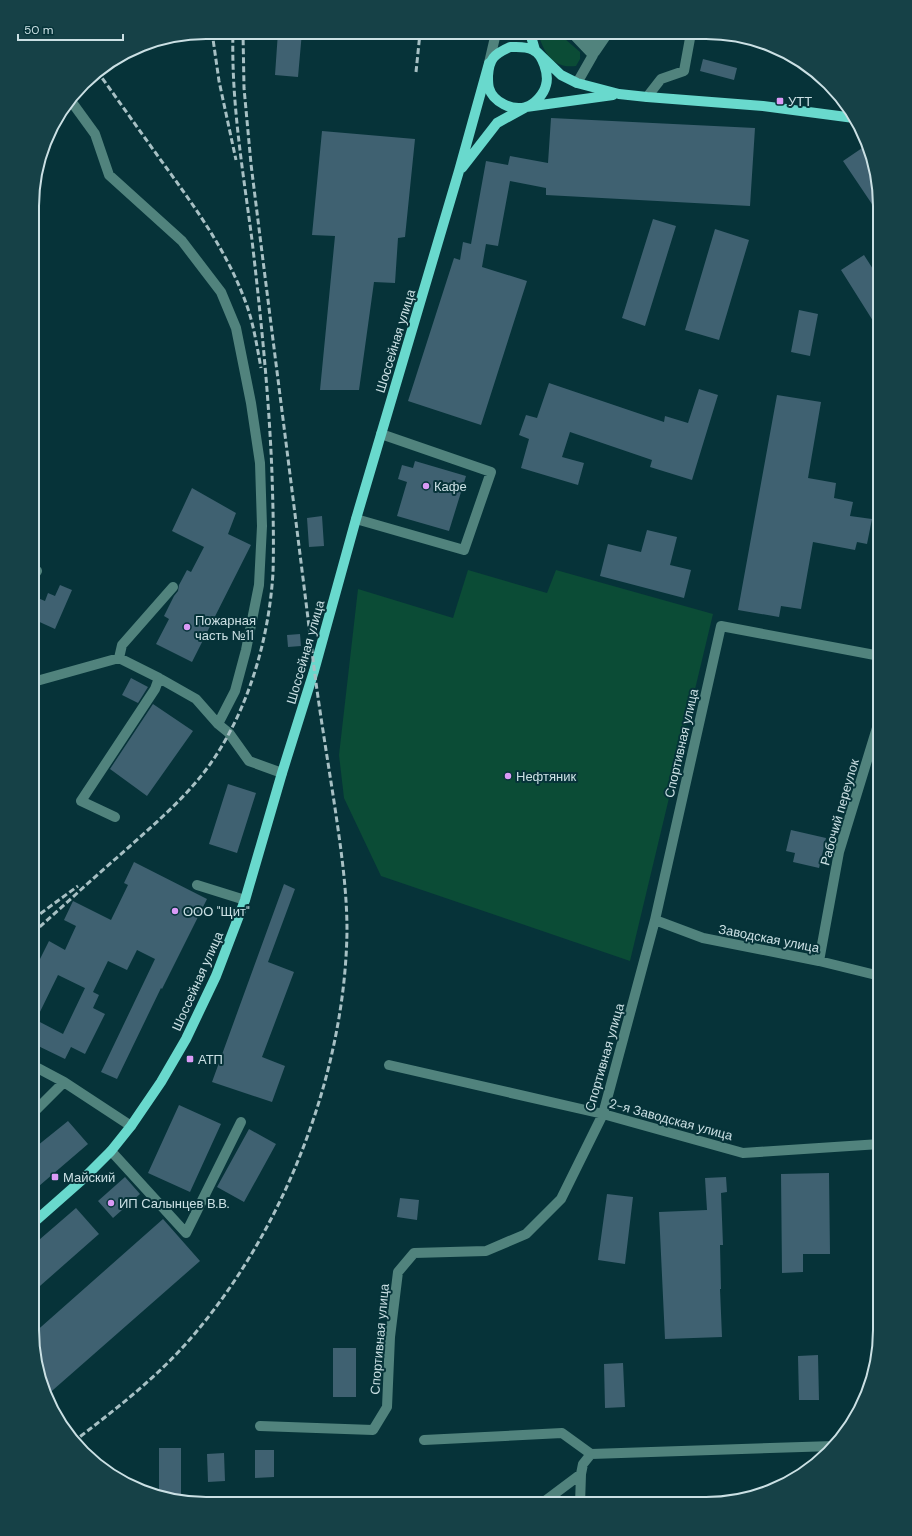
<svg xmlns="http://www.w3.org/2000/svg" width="912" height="1536" viewBox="0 0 912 1536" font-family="'DM Sans',sans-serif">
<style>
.green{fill:#0b4c36}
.building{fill:#3f6171}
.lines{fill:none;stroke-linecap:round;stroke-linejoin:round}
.minor{stroke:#51837d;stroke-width:10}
.major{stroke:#69d9cd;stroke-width:10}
.rail{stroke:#a7c0c4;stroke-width:3;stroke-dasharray:6 3;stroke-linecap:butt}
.poi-dot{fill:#da9af6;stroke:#063339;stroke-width:1.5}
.labels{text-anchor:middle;stroke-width:4;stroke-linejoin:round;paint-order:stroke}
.poi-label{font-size:13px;fill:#cbe0e4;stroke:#063339;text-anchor:start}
.street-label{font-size:13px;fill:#cbe0e4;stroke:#063339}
.rim{fill:none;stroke:#cbe0e4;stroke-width:2}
</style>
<rect width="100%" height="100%" fill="#063339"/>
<path class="green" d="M538,33h25l2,6 15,13v7l-4,7c-23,3 -32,-13 -38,-33z
M468,570l79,23 9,-23 157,44 -83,347 -249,-85 -37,-78 -5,-43 19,-166 95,29z"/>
<path class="building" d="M278,32h24l-4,45 -23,-2z
M703,59l34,9 -3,12 -34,-9z
M551,118l204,10 -5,78 -204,-11v-7l-36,-7 -12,65 -12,-2 -4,23 45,14 -46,144 -73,-24 46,-143 6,2 3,-18 8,2 15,-83 22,4 2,-9 38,7z
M322,131l93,8 -10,98 -7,1 -3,45 -21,-1 -15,108h-39l15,-154 -23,-1z
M868,144l12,62v10l-37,-55z
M653,219l23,7 -31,100 -23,-8z
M715,229l34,11 -30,100 -34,-10z
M864,255l16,25v52l-39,-62z
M799,310l19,4 -8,42 -19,-4z
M549,383l115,39 1,-6 23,7 11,-34 19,6 -26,85 -42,-13 2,-7 -82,-28 -8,25 22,6 -6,22 -57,-17 8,-29 -10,-4 7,-20 11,3z
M777,395l44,7 -13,76 28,5 -2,15 19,4 -3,14 22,3 -5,25 -10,-2 -2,8 -42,-8 -12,67 -20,-3 -2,11 -41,-7z
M415,461l51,15 -17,55 -52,-15 10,-34 -9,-3 4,-14 11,3z
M192,488l44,25 -8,21 23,11 -59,117 -36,-18 13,-25 -5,-3 10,-20 4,-5 1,-6 8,-15 4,2 13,-25 -32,-16z
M322,516l2,30 -15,1 -2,-29z
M647,530l30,7 -7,28 21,5 -7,28 -84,-22 8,-32 33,8z
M60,585l12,5 -17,39 -22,-10v-23l12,5 3,-8 7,3z
M300,634l1,12 -13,1 -1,-12z
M131,678l17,9 -10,16 -16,-8z
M153,704l40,27 -46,65 -37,-27z
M228,784l28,9 -19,60 -28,-9z
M791,830l35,8 -7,30 -26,-6 2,-9 -9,-2z
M134,862l73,37 -45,90 -1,-1 -44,91 -16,-7 54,-113 -18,-9 -10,20 -19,-9 -15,31 -35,-17 -22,45 27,14 22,-46 14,7 -6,13 12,6 -20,40 -14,-7 -6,12 -33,-16v-68l17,-34 16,9 11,-24 -12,-6 9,-19 38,19 17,-35 -4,-2z
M284,884l11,5 -27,73 26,10 -32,85 23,9 -13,36 -60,-20z
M179,1105l42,19 -31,68 -42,-19z
M68,1121l20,23 -56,48v-42z
M249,1129l27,15 -32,58 -27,-15z
M829,1173l1,81h-27v18l-21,1 -1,-99z
M125,1177l15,17 -27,24 -15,-17z
M726,1177l1,15 -6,1 2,52h-3l1,44h-1l2,48 -57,2 -6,-127 48,-2 -2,-32z
M607,1194l26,3 -8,67 -27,-4z
M400,1198l19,2 -2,20 -20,-3z
M76,1208l23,26 -67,59v-47z
M163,1219l37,42 -155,136 -12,-63z
M333,1348h23v49h-23z
M818,1355l1,45h-20l-1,-44z
M623,1363l2,44 -20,1 -1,-44z
M159,1448h22v54l-22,-6z
M255,1450h19v27l-19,1z
M224,1453l1,28 -17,1 -1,-28z"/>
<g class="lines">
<path class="minor" d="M572,33l21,22
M588,33l4,16
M595,52l13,-19
M489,63l7,-30
M577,83l16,-28 4,-22
M647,97l14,-18 23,-8 7,-38
M71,101l24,33 14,41 73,66 39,51 15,36 15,75 9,60 2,63 -3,59 -13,65 -11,41 -17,33
M356,519l108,31 27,-78 -110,-38
M33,577l4,-6
M119,658l3,-13 51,-58
M33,682l86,-24 40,20 37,21 22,25 11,9 20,28 33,12
M115,817l-34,-16 74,-112 4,-11
M197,885l48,15
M655,920l48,18 116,23 61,15
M819,961l20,-109 41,-134
M32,1065l32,17 67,44
M389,1065l214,49 140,39 137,-9
M32,1114l32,-32
M111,1151l75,82 55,-111
M260,1426l113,4 14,-23 3,-70 8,-65 16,-19 72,-2 40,-17 35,-35 42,-85 52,-194 66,-294 159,30
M424,1440l138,-7 29,21
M504,1503l41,-2 36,-27
M580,1504l1,-30 2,-10 8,-10 243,-8"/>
<path class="major" d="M530,33l5,17 26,25 16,8 42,11 28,3 116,9 91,12
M510,47c8,0 16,-1 23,3 10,4 16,25 13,35 -2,9 -11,19 -20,22 -14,4 -33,-5 -37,-19 -1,-3 -1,-9 -1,-12 1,-17 6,-22 22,-29z
M462,168l35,-45 29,-16 87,-12
M32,1224l51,-45 28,-28 20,-25 30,-44 25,-43 30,-63 29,-76 37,-127 32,-102 42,-152 103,-348 30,-108"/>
<path class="rail" d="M212,32l7,49 17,79
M97,71c24,33 47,66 71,99 31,43 61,85 79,136 7,20 10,41 14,62
M416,72l4,-39
M33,919l45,-33
M33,933c32,-29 64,-58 96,-86 31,-28 63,-55 86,-90 35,-53 54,-120 58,-184 1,-33 0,-66 -1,-99 -3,-78 -11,-156 -20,-234 -9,-69 -21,-138 -19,-208
M73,1442c39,-30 77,-59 110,-95 98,-108 162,-270 164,-416 0,-41 -6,-82 -12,-123 -8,-53 -17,-105 -23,-157 -20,-163 -41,-325 -61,-487l-7,-76 -1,-56"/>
</g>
<g class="poi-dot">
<rect x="776" y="97" width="8" height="8" rx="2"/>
<circle cx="426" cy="486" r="4"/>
<circle cx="187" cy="627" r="4"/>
<circle cx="508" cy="776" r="4"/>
<circle cx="175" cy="911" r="4"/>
<rect x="186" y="1055" width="8" height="8" rx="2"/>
<rect x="51" y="1173" width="8" height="8" rx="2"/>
<circle cx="111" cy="1203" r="4"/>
</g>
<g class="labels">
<g class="poi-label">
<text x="788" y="106">УТТ</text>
<text x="434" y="491">Кафе</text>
<text x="195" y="625">Пожарная<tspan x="195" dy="15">часть №11</tspan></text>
<text x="516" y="781">Нефтяник</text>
<text x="183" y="916">ООО "Щит"</text>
<text x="198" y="1064">АТП</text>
<text x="63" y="1182">Майский</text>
<text x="119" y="1208">ИП Салынцев В.В.</text>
</g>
<g class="street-label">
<text transform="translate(395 341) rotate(-73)" y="5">Шоссейная улица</text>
<text transform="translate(305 652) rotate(-74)" y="5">Шоссейная улица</text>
<text transform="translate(681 743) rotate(-77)" y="5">Спортивная улица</text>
<text transform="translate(839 812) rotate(-74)" y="5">Рабочий переулок</text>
<text transform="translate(769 938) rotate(11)" y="5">Заводская улица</text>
<text transform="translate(197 981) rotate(-66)" y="5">Шоссейная улица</text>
<text transform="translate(604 1057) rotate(-74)" y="5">Спортивная улица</text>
<text transform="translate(671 1119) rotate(15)" y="5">2-я Заводская улица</text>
<text transform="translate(379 1339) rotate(-85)" y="5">Спортивная улица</text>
</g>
</g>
<path d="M0 0H912V1536H0ZM206 39H706A167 167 0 0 1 873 206V1330A167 167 0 0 1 706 1497H206A167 167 0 0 1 39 1330V206A167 167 0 0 1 206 39Z" fill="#164147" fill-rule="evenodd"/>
<path class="rim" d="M206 39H706A167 167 0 0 1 873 206V1330A167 167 0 0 1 706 1497H206A167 167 0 0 1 39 1330V206A167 167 0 0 1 206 39Z"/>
<path d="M18 34v6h105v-6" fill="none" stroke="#cbe0e4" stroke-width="2"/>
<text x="24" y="34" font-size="12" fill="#cbe0e4" stroke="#063339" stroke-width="3" paint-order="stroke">50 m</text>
</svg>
